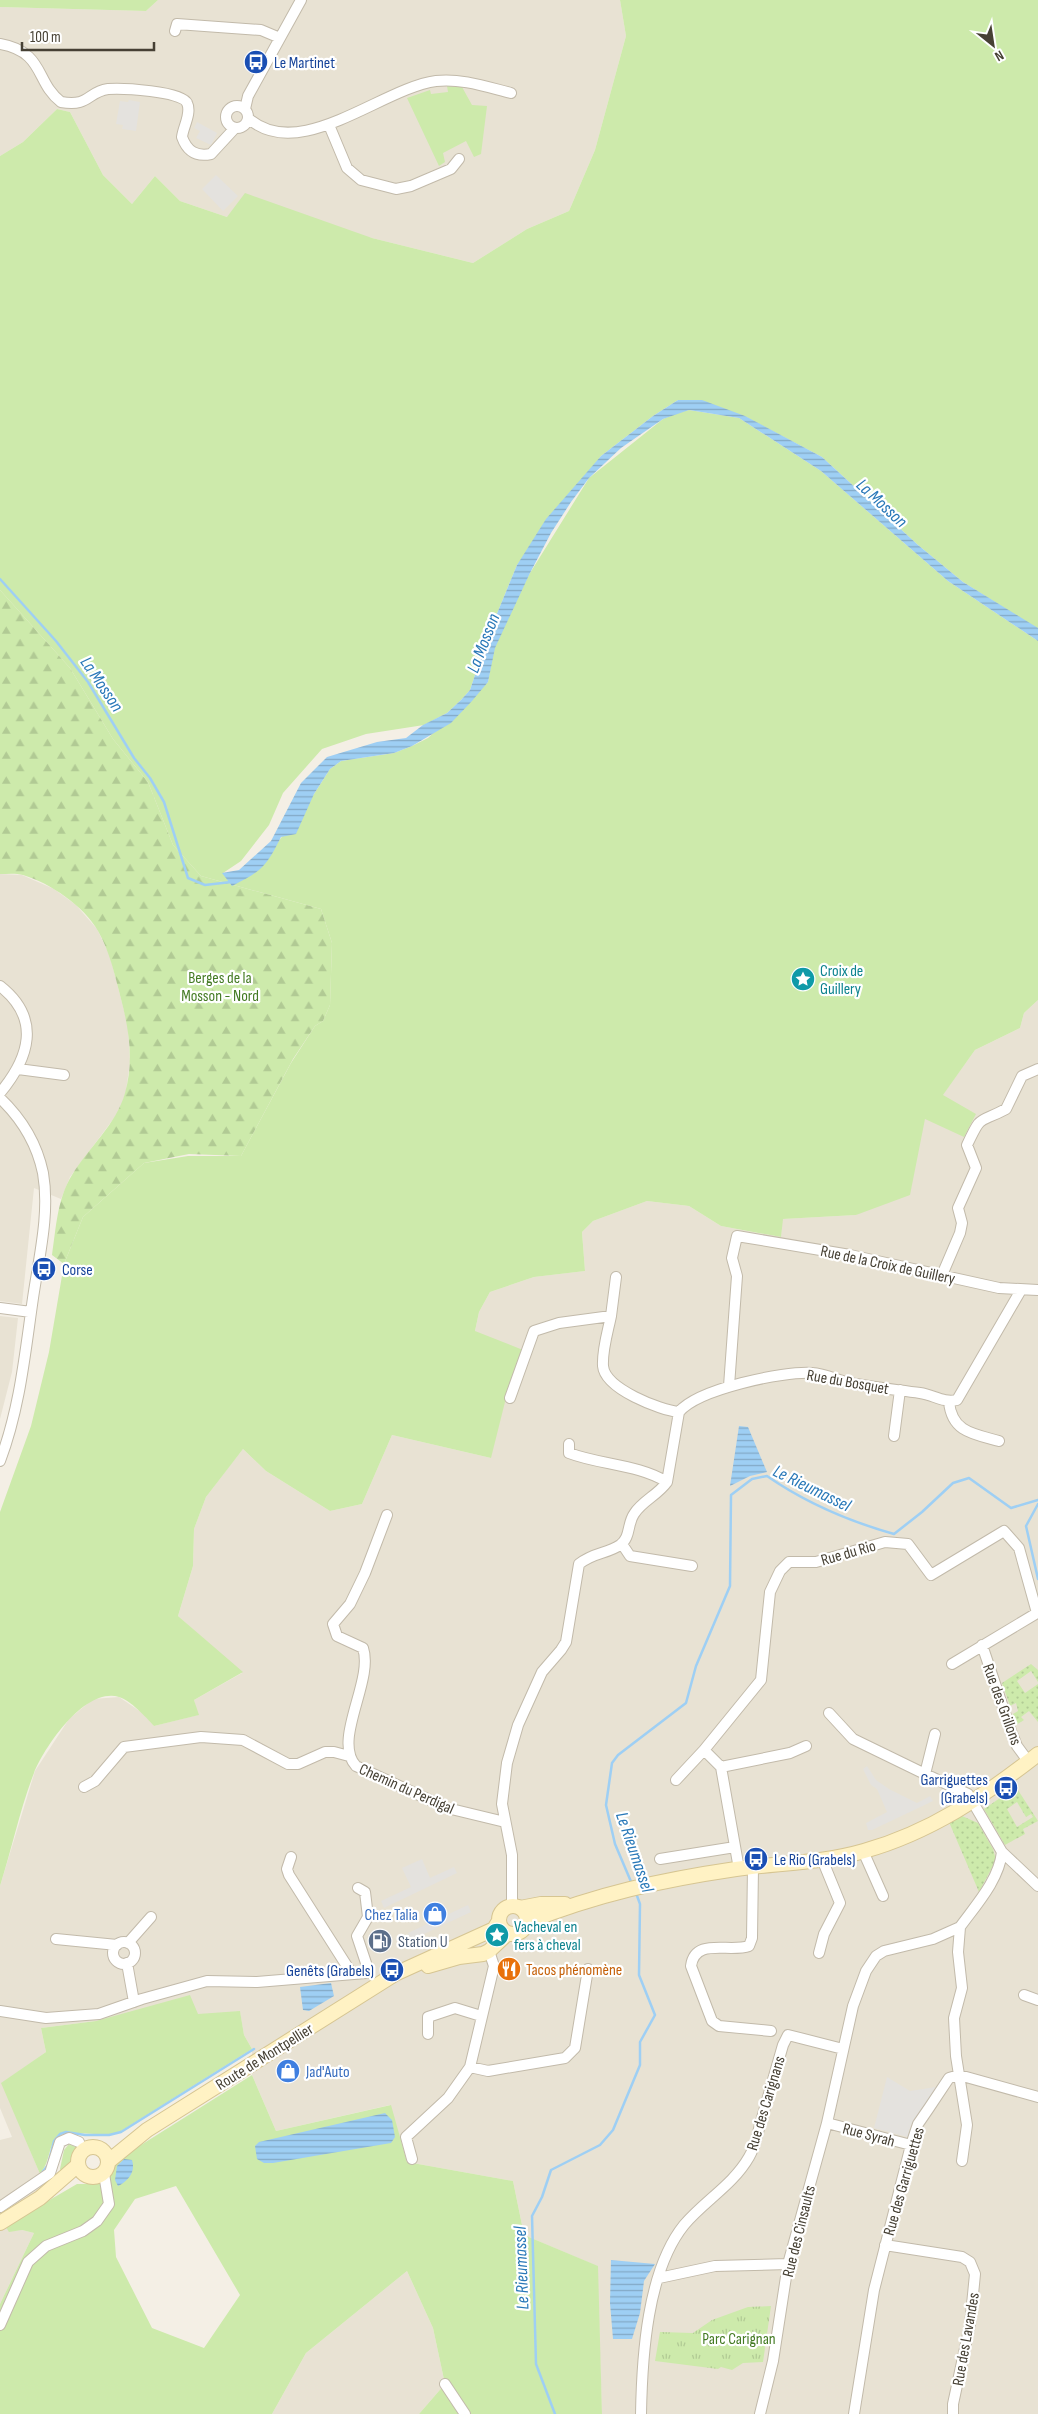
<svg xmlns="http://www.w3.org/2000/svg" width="1038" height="2414" viewBox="0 0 1038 2414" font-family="'Sofia Sans Condensed',sans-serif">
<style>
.residential{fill:#e8e2d3}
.grass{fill:#cdeaab;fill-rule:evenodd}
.forest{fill:url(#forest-firs)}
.park{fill:url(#park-tufts)}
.garden{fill:url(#garden-dots);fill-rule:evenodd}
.parking{fill:#e4e2de}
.water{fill:url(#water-rules)}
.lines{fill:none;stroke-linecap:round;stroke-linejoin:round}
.stream{stroke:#9ecff4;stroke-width:2.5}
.street-casing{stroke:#c2baaa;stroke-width:12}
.secondary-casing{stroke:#d6c592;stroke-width:16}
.street{stroke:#fff;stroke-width:10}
.secondary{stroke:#fff2c4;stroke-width:14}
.labels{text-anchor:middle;stroke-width:4.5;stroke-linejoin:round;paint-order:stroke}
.transit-label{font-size:16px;fill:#164399;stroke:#fff;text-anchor:start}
.culture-label{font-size:16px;fill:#0d838f;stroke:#fff;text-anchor:start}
.park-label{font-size:16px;fill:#447b24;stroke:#fff}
.street-label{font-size:16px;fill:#464034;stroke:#fff}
.shop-label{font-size:16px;fill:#366cbe;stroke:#fff;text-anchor:end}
.service-label{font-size:16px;fill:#4e5e75;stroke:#fff;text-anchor:start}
.food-label{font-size:16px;fill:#c56008;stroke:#fff;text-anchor:start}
.water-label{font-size:18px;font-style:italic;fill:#2878b8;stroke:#fff}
</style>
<defs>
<pattern id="forest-firs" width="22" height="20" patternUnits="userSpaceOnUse" patternTransform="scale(1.25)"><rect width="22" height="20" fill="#cdeaab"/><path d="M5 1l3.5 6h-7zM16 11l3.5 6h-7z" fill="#b1ca94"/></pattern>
<pattern id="park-tufts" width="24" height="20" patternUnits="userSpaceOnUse" patternTransform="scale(1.25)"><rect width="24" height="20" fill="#cdeaab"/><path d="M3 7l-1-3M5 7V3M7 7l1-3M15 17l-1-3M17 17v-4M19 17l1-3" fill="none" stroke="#b1ca94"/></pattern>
<pattern id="garden-dots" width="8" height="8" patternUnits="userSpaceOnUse" patternTransform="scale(1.25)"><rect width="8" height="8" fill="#cdeaab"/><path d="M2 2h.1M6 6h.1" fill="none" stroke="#b1ca94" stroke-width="1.8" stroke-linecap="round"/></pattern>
<pattern id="water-rules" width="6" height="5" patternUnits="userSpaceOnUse" patternTransform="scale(1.25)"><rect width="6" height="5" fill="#9ecff4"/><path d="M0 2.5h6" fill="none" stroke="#83a9c6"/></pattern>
</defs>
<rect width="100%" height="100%" fill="#f4efe5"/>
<path class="residential" d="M158,0h462l6,36 -31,114 -26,61 -42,18 -54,34 -101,-25 -145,-21 -47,-16 -25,-25 -23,28 -29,-29 -33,-63 -13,-3 -34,33 -23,14v-149l146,4z
M0,874l22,1 32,14 22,16 21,24 13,27 18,70 2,36 -4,29 -6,19 -50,67 -9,22 -27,-11 -12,116 -22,-3z
M1038,1000v1414h-436l-5,-148 -73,-31 -11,-54 -106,-19 -17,-57 -114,26 -24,-56v-26l-8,-14 -4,-23 -144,9 -55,7 5,24 -44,31 38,91 14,23 -49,29 4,5 13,-1 12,3 -34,71v-164l12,-3 -12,-29v-222l35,-115 34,-52 24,-20 26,-2 25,17 10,12 44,-11 -4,-15 48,-27 -64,-57 15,-50 1,-37 12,-32 25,-33 12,-15 23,22 64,40 32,-7 30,-69 99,23 -16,-127 4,-19 11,-20 44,-15 51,-6 -3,-39 11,-11 54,-20 42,5 32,20 60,11 1,-18 74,-4 119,-165 45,-22 4,-15z
M0,1316l18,2 -6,54 -12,47z
M407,2271l26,57 12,56 -26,30h-147l34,-61z"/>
<path class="grass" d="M0,0h158l-12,11 -146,-4z
M620,0h418v629l-75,-47 -45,-37 -96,-88 -76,-40 -68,-17 -25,16 -52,40 -84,109 -28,68 -19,57 -9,10 -14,13 -23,12 -58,9 -44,15 -39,44 -14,32 -28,36 -18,12 9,13 31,-24 51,-68 16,-25 11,-8 53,-8 18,-7 16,-8 60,-56 7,-41 35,-68 59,-95 74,-59 17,-7 9,-2 50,8 82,53 127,110 90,60v359l-14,13 -4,15 -45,22 -32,45 33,19 -12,23 -39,-18 -15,76 -54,20 -73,4 -2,18 -60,-11 -32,-20 -42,-5 -54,20 -11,11 3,39 -51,6 -44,15 -11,20 -4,19 48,19 -17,48 -15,60 -99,-23 -30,69 -32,7 -64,-40 -23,-22 -37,48 -12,32 -1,37 -15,50 65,56 -49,28 5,15 -45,11c-8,-9 -24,-26 -35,-29 -34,-10 -74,49 -85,76 -14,36 -22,75 -34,113v-374l31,-86 18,-74 15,-88 19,-47 61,-54 44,-7h53l50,-93 24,-37 8,-5 7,-16 2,-62 -11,-34 -120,-33 -28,-31 -25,-63 -35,-43 -43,-71 -70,-78v-434l23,-14 34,-33 13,3 33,63 29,29 23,-28 25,25 47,16 18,-24 127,45 101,25 54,-34 42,-18 26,-61 31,-114z
M447,86l15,1 10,18 15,1 -6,48 -7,3 -8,-16 -23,12 2,9 -6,4 -32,-68 23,-8 1,4 17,-2z
M190,1995l8,19 42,-3 4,24 8,14 -131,82 -11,4 -48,-3c-15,10 -10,28 -22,42l-39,-91 45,-31 -5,-24 55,-7z
M252,2075l24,56 115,-26 16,57 106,19 11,54 74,31 4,148h-183l26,-30 -12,-56 -26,-57 -101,82 -34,61h-272v-110l34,-71 -12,-3 -13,2 -4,-6 72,-42h21l11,-8 5,-14zM176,2186l64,109 -36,53 -52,-20 -36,-71 -2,-27 21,-31z
M69,2144l7,3c2,11 -5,19 -12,28l-4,-6 4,-19z"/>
<path class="forest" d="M0,590l70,78 43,71 35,43 25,63 28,31 120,33 11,34 -2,62 -7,16 -8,5 -22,33 -52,97 -52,-2 -45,9 -61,54 -19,47 -12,-9c4,-26 5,-56 20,-80 17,-28 44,-50 53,-82 9,-31 4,-64 -4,-94 -6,-23 -11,-47 -23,-68 -14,-25 -48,-48 -75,-56 -7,-2 -16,-1 -23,-1z"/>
<path class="park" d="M771,2306l-8,56 -20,1 -11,7 -11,-3 -3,2 -63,-8 5,-29 33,1 19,-13 36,-13z"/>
<path class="garden" d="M1031,1664l7,6v12l-7,-11 -14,10 8,12 13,-9v38l-9,-11 -8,6 3,3 -8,5 -3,-11 5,-3 -2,-8 -6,3 -8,-23z
M1016,1787l22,34 -15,8 2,5 -20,11 -21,-36zM1017,1802l9,15 5,-3 2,3 -16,10 -10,-18z
M962,1816l16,7 15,26 3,11 -17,32 -30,-70z"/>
<path class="parking" d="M129,100l11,2 -4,29 -14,-2 1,-4 -7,-1 4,-23 8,1z
M197,122l20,11 -6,12 -15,-7 4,-7 -6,-3z
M216,175l22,21 -15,15 -21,-22z
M867,1766l9,14 13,9 28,14 13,-7 3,5 -61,29h-4l-2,-7 21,-11 -10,-23 -6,-4 -8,-16z
M422,1859l8,19 24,-11 3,6 -73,35 -3,-7 30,-14 -9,-19z
M468,1905l3,7 -60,28 -3,-7z
M887,2077l23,14 26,-4 -4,11 -23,32 -1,7 -34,-9z"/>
<path class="water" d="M678,400h24l43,16 77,41 96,88 45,37 75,46v13l-90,-60 -127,-110 -82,-53 -50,-8 -26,9 -42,29 -32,30 -18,24 -20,31 -21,40 -35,75 -7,34 -16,19 -21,22 -39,23 -18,7 -53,8 -11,8 -16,25 -18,40 -15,3c-15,30 -19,34 -49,49l-10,-13 17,-3 32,-29 30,-58 26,-26 50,-15 29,-4 17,-13 24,-12 14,-13 9,-10 19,-57 28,-68 29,-46 55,-63 52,-40z
M739,1426l9,1 19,45 -17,4 -20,10z
M331,1983l3,13 -25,15 -6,-1 -3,-23z
M385,2113l7,7 3,17 -4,6 -118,20h-9l-7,-4 -2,-13 4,-4z
M124,2159l8,1c4,12 -4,21 -14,26l-3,-6 2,-14z
M611,2260l44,4 -11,17 -4,32 -8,26h-19l-3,-36z"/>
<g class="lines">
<path class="stream" d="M0,579l56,62 32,41 46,76 16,20 14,24 24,76 17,7 26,-3
M1038,1504l-12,22 12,53
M632,1884l-17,-40 -9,-39 6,-42 6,-8 68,-52 10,-37 34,-80 1,-91 21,-16 15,-3c39,27 81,45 127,58l28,-22 31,-29 16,-5 42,30 27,-8
M41,2174l7,-9 6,-24 6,-7 6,-2 19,3h24l12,-3 133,-83
M555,2414l-19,-50 -4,-148 10,-19 9,-27 49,-25 13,-15 27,-65v-23l15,-27 -16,-40 1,-71 -4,-11"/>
<g class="street-casing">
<path id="street" d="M175,31l2,-7 84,6 19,8
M0,44c45,8 35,38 61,58 29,5 26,-10 47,-13 13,-1 74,2 79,14 5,10 -4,24 -5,34 5,14 14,20 29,17l24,-26
M226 117a11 11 0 1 1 22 0a11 11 0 1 1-22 0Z
M245,109l3,-13 53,-96
M248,118c51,46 134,-30 188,-37 25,-3 51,6 75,12
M329,125l18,43 14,12 35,9 15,-3 40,-17 8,-10
M0,986c42,33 29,72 0,107
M18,1069l46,6
M0,1098c21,20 37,46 43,75 7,40 -4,84 -10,125 -8,55 -13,110 -33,163
M942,1275l18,-42 2,-10 -4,-15 18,-40 -9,-23c15,-32 11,-21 39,-36l16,-33 16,-7
M0,1308l31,4
M611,1316l5,-39
M729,1386l8,-110 -5,-18 5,-22 113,19 149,33 39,2
M510,1398l24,-67 25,-8 52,-7c-3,15 -9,34 -8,50 2,23 57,44 76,46
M949,1402c3,30 24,32 50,39
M894,1436l6,-46
M569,1444v9c31,12 69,11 98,29
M387,1515l-22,58 -15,31 -17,20 4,12 26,12c11,33 -31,92 -7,118l91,42 58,14
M622,1544l8,12 62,10
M982,1645l29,86 6,15 11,15
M829,1713l24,26 72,35
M935,1734l-10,40 43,20 34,58c-3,28 -26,53 -42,75l-2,25 4,36 -8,30 2,38 11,69 -5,36
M704,1750l17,17 18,102
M721,1767l69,-14 16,-7
M676,1780l28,-30 57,-70 9,-88 10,-21 9,-9h27l69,-20 23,2 23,31 73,-44 15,17 18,65 -85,51
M84,1787l11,-6 29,-34 77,-10 42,3 45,24h10l27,-12h9l15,4
M863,1851l20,45
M1002,1852l36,34
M291,1857l-4,12 2,6 63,99
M660,1859l75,-12
M753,1867l-1,71 -3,8c-20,7 -54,-9 -58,20l21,55 7,5 52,5
M358,1888l7,4 3,25 -11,19 10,30 -1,7
M512,1906v-51l-10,-51 5,-41 11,-38 24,-53 19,-22 5,-8 13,-78c15,-12 28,-10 41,-19 11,-8 7,-21 14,-31 8,-13 24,-19 33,-32l12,-70c19,-23 104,-41 133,-39 15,1 29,9 44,11 21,4 43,6 64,9 14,2 23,10 37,7l64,-110
M56,1939l61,6
M113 1953a11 11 0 1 1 22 0a11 11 0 1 1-22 0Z
M128,1943l23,-26
M819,1953l5,-19 16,-31 -18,-44
M127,1963l7,39
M1024,1995l14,5
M0,2011l46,7 53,-4 43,-15 65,-18 50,1 109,-9
M428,2034v-17l27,-9 26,8
M470,2067l18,4 77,-13 10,-10 13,-79
M827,2123l84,22
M412,2159l-6,-22 42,-39 22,-31 24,-101 -5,-15
M0,2207l50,-34 10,-31 9,-4 10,4
M885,2245l77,12 8,5 5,12 -5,51 -17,79v10
M659,2278l56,-12 73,-2
M0,2325l28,-63 18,-16 37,-15 14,-10 12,-17 -5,-30
M445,2384l20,30
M641,2414c1,-57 6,-143 43,-189 20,-24 49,-40 65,-68 7,-11 9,-27 13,-39 7,-25 14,-49 21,-73l5,-10 55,14
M760,2414l13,-53 15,-97 39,-141 26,-117 13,-35 10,-15 8,-5 49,-12 27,-12
M854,2414l20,-124 37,-145 7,-21 11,-16 20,-30 10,-3 79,22"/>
</g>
<g class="secondary-casing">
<path id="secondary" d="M499 1920a14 14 0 1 1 28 0a14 14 0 1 1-28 0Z
M520,1908l21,-4h24
M527,1922c71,-28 134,-42 209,-53 43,-6 87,-6 128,-18 65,-18 122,-56 174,-97
M428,1966l31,-9 24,-3 6,-3 19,-18
M78 2162a15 15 0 1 1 30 0a15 15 0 1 1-30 0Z
M109,2161l38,-31 248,-156 99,-45 5,-8
M0,2223l40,-25 38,-33"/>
</g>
<use href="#street" class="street"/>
<use href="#secondary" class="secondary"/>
</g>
<defs>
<g id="bus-disc" transform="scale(1.25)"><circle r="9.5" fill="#1a4fb4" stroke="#fff"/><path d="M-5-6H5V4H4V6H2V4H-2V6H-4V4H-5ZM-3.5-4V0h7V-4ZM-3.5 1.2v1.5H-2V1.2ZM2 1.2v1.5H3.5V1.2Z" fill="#fff"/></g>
<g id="sight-disc" transform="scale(1.25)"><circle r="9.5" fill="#0f9aa8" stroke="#fff"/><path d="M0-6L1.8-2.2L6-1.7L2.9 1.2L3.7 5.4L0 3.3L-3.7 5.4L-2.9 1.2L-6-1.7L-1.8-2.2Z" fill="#fff"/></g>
<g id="shop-disc" transform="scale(1.25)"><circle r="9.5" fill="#3f7fe0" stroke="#fff"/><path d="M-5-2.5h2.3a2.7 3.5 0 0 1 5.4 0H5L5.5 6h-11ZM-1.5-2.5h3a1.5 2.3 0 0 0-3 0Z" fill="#fff"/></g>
<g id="fuel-disc" transform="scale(1.25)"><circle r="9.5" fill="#5c6f8a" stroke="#fff"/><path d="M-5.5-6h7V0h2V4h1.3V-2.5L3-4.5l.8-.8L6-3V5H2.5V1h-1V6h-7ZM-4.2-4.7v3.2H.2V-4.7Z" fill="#fff"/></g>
<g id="restaurant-disc" transform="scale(1.25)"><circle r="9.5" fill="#e8710a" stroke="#fff"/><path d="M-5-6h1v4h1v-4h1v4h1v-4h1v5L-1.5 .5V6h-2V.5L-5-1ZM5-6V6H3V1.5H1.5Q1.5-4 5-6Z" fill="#fff"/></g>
</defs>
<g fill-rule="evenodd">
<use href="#bus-disc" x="256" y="62"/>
<use href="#sight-disc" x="803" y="979"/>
<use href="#bus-disc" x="44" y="1269"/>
<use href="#bus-disc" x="1006" y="1788"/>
<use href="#bus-disc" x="756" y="1859"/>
<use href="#shop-disc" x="435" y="1914"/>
<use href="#sight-disc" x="497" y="1935"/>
<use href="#fuel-disc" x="380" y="1941"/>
<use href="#restaurant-disc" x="509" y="1969"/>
<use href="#bus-disc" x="392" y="1970"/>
<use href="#shop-disc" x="288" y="2071"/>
</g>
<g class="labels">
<g class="transit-label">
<text x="274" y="68">Le Martinet</text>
<text x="62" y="1275">Corse</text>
<text x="988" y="1785" text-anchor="end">Garriguettes<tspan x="988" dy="18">(Grabels)</tspan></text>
<text x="774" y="1865">Le Rio (Grabels)</text>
<text x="374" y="1976" text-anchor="end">Genêts (Grabels)</text>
</g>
<g class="culture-label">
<text x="820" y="976">Croix de<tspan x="820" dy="18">Guillery</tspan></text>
<text x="514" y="1932">Vacheval en<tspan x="514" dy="18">fers à cheval</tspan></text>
</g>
<g class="park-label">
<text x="220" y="983">Berges de la<tspan x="220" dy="18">Mosson - Nord</tspan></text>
<text x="739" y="2344">Parc Carignan</text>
</g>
<g class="street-label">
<text transform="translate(888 1264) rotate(12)" y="6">Rue de la Croix de Guillery</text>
<text transform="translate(848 1381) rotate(10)" y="6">Rue du Bosquet</text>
<text transform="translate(848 1552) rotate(-16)" y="6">Rue du Rio</text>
<text transform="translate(1003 1704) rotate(70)" y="6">Rue des Grillons</text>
<text transform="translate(407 1788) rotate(24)" y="6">Chemin du Perdigal</text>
<text transform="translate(264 2056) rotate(-32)" y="6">Route de Montpellier</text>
<text transform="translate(765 2103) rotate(-73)" y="6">Rue des Carignans</text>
<text transform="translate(869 2134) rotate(15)" y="6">Rue Syrah</text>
<text transform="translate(903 2181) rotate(-74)" y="6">Rue des Garriguettes</text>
<text transform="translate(798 2231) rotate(-76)" y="6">Rue des Cinsaults</text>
<text transform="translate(965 2339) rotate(-80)" y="6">Rue des Lavandes</text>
</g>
<g class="shop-label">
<text x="418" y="1920">Chez Talia</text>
<text x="306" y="2077" text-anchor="start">Jad'Auto</text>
</g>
<g class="service-label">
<text x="398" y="1947">Station U</text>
</g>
<g class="food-label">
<text x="526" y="1975">Tacos phénomène</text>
</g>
<g class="water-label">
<text transform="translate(882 503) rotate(43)" y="6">La Mosson</text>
<text transform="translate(483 643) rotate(-69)" y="6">La Mosson</text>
<text transform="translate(102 684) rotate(56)" y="6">La Mosson</text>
<text transform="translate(812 1488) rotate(26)" y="6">Le Rieumassel</text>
<text transform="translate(635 1852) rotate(71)" y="6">Le Rieumassel</text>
<text transform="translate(521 2268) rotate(-92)" y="6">Le Rieumassel</text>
</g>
</g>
<g transform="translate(993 45) rotate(150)" stroke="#ffffff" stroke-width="4" paint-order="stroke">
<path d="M0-4L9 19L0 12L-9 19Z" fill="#464034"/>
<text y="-8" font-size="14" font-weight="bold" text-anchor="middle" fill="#464034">N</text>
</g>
<path d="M22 42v8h132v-8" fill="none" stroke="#464034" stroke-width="2.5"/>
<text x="30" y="42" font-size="15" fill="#464034" stroke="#ffffff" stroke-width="4" paint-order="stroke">100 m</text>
</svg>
